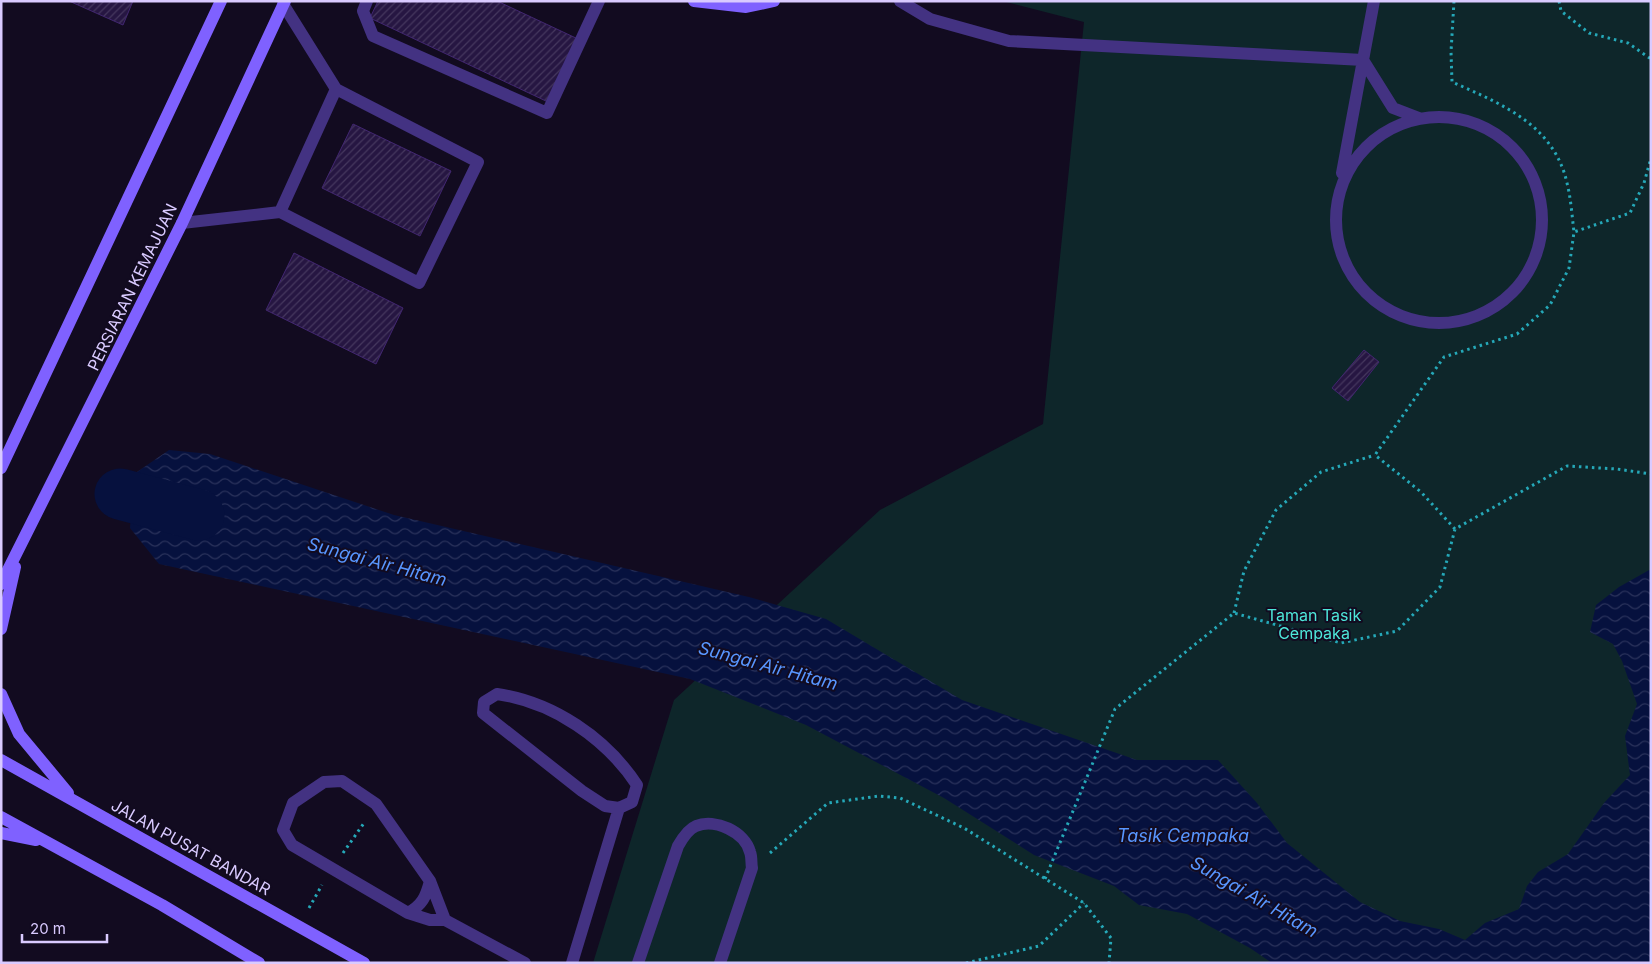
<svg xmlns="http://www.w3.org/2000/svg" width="1652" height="964" viewBox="0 0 1652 964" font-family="Inter,sans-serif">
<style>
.park{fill:#0e262a}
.water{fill:url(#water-waves)}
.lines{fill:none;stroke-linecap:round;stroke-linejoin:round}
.river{stroke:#06113e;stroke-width:51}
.building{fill:url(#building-hatch);stroke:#412670}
.path{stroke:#25a8b8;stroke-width:3;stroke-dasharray:2.5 4;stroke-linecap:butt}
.lane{stroke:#433282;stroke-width:12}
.secondary{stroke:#7f61ff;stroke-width:12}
.labels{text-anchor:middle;stroke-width:4;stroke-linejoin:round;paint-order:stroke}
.street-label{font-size:16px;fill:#d9caff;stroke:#120b20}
.park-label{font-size:16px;fill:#4ee7da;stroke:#120b20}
.water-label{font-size:18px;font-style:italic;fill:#5896ff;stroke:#120b20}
</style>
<defs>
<pattern id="water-waves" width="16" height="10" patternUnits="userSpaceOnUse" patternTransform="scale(1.25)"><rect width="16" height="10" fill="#06113e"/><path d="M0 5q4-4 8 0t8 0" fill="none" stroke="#2a325b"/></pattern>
<pattern id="building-hatch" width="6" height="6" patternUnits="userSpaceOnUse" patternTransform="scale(1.25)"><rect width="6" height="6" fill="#261642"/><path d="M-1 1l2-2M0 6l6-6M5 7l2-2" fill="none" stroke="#45375e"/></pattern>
</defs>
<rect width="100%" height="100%" fill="#120b20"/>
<path class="park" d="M1002,1h649v962h-1058l81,-263 206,-190 163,-86 41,-402z"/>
<path class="water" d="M169,450l41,4 184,61 355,82 77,22 136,81 175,60h81l39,43 30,40 73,59 40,19 39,8 26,11 20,-17 34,-14 8,-23 11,-14 30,-18 36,-51 26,-28 -5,-39 12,-32 -15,-43 -9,-17 -23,-12 6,-27 23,-18 32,-18v394h-379l-22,-15 -63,-34 -48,-9 -25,-19 -80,-31 -90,-57 -138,-73 -116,-46 -531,-115 -29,-36 4,-54z"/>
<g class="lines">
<path class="river" d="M120,494l79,21"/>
</g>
<path class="building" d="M69,1h64l-10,24z
M378,1h119l81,38 -30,63 -178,-84z
M353,124l98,47 -31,65 -98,-48z
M294,253l109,55 -27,56 -110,-54z
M1364,350l15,12 -31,39 -16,-13z"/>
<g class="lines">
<path class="path" d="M1454,1l-3,51 1,30c50,22 102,43 115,101 4,16 5,33 7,49
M1559,1l2,10 28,22 39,10 23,16
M1455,529l-34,-37 -46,-37 69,-98 73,-23 33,-29 19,-37 5,-36 56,-19 14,-30 7,-25
M1234,613l10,-42 32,-61 45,-38 54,-17
M343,853l21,-30
M770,853l58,-50 51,-7 21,2 64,30 120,75 27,35 -2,25
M1045,879l70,-170 119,-96 107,30 56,-12 43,-44 15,-58 112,-63 50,3 34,5
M309,908l13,-23
M966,963l73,-17 45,-43"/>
<path class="lane" d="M367,1l-4,10 10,25 174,77 52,-112
M900,1l30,18 79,22 354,19
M1363,60l30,48 26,10
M1336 220a103 103 0 1 1 206 0a103 103 0 1 1-206 0Z
M1342,173l32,-172
M280,212l139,71 59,-121 -142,-73
M182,223l98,-11 56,-123 -53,-85
M408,913c14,-8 18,-16 22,-32
M445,920l-15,-39 -54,-77 -34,-23 -18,1 -31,21 -10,27 9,15 116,68 22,7h15l80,43
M572,963l47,-155 13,-6 5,-17c-31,-47 -84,-83 -140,-91l-13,8 -1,11 99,78 23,15 14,2
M638,963l40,-117c4,-7 10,-17 18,-20 19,-8 49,6 54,26 2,5 1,11 2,16l-32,95"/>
<path class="secondary" d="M694,1l52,6 28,-6
M1,468l220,-467
M1,584l181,-361 103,-222
M1,629l14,-62
M1,694l18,40 49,59
M1,760l363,203
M1,817l161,88 97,58
M1,833l35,7"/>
</g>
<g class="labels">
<g class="street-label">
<text transform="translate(132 287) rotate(-64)" y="6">PERSIARAN KEMAJUAN</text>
<text transform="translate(191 847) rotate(29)" y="6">JALAN PUSAT BANDAR</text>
</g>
<g class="park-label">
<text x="1314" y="621">Taman Tasik<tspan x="1314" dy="18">Cempaka</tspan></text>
</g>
<g class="water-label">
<text transform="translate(377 562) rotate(15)" y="6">Sungai Air Hitam</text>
<text transform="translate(768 666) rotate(15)" y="6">Sungai Air Hitam</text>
<text x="1183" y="842">Tasik Cempaka</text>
<text transform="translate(1254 897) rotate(30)" y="6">Sungai Air Hitam</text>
</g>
</g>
<rect width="1652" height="964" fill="none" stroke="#d9caff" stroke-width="5"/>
<path d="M22 934v8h85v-8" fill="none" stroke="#d9caff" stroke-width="2.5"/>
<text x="30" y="934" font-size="15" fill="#d9caff" stroke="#120b20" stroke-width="4" paint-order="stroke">20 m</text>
</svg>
